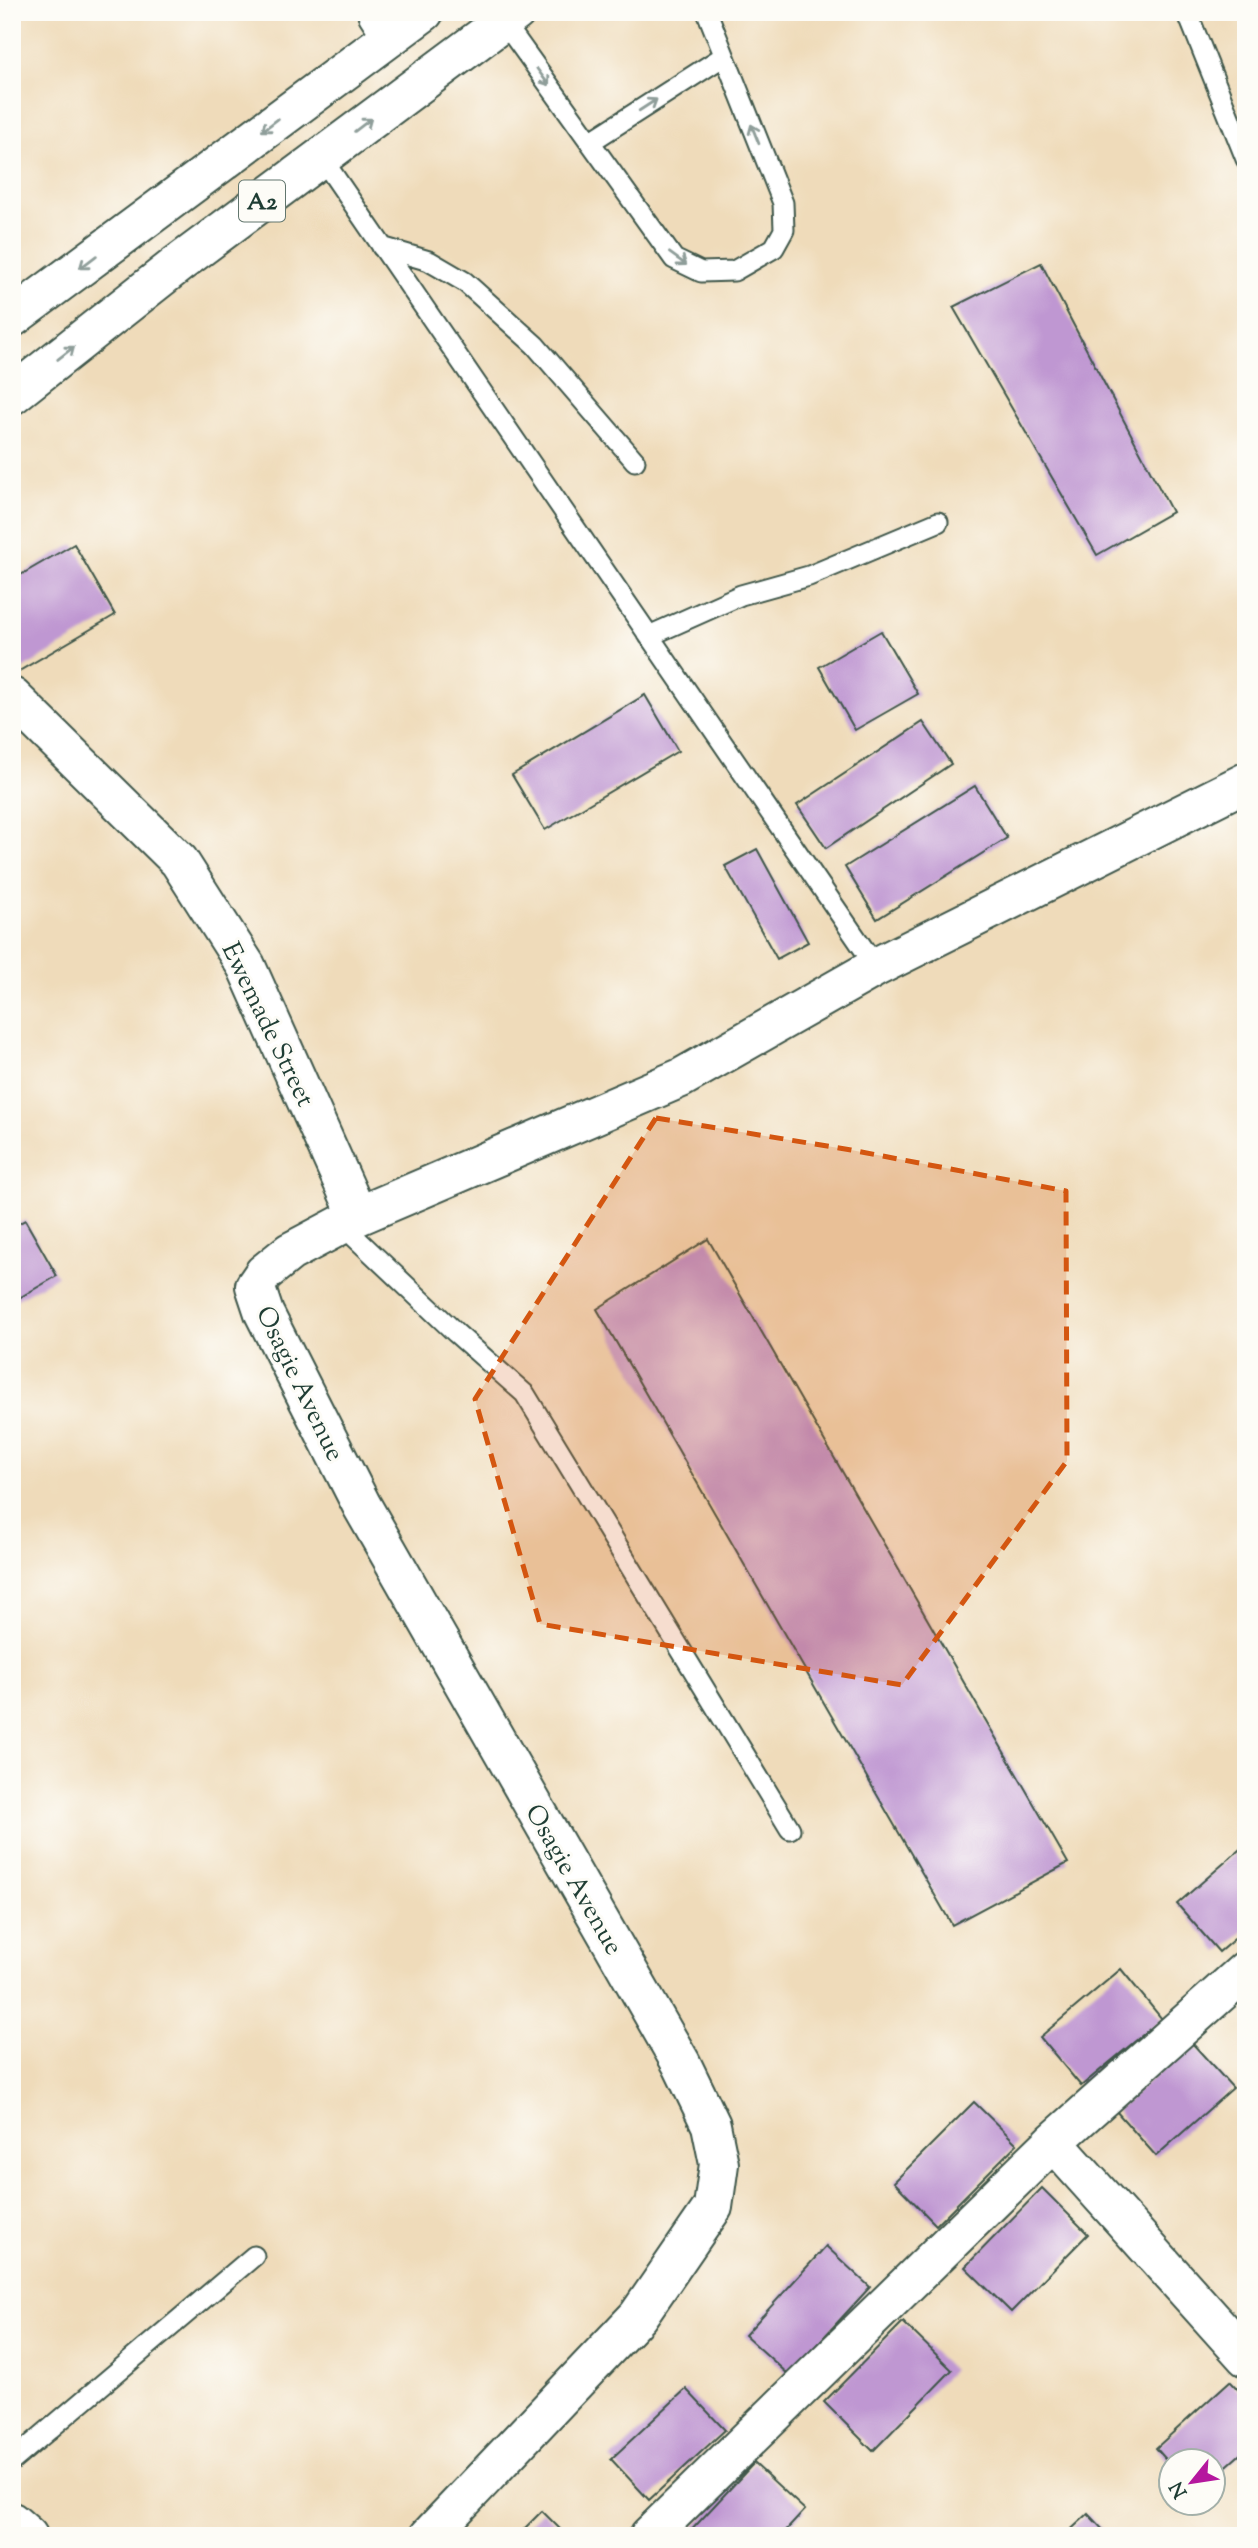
<svg xmlns="http://www.w3.org/2000/svg" width="1258" height="2548" viewBox="0 0 1258 2548" font-family="'Sorts Mill Goudy',serif">
<style>
.building{fill:#bf97d2}
.lines{fill:none;stroke-linecap:round;stroke-linejoin:round}
.service-casing{stroke:#3e5548;stroke-width:23}
.minor-casing{stroke:#3e5548;stroke-width:42}
.tertiary-casing{stroke:#3e5548;stroke-width:42}
.trunk-casing{stroke:#3e5548;stroke-width:42}
.service{stroke:#fff;stroke-width:19}
.minor{stroke:#fff;stroke-width:38}
.tertiary{stroke:#fff;stroke-width:38}
.trunk{stroke:#fff;stroke-width:38}
.oneway{stroke:#8f9e9a}
.marked{fill:#d45610;fill-opacity:0.2;stroke:#d45610;stroke-width:5;stroke-dasharray:14 9;stroke-linejoin:round}
.labels{text-anchor:middle;stroke-width:6;stroke-linejoin:round;paint-order:stroke}
.shield{fill:#fdfcf7;stroke:#62766e;stroke-width:2}
.shield-label{font-size:24px;font-weight:bold;fill:#1f3d34}
.street-label{font-size:26px;fill:#1f3d34;stroke:#fdfcf7}
</style>
<rect width="100%" height="100%" fill="#fdfcf7"/>
<filter id="ink" filterUnits="userSpaceOnUse"><feTurbulence type="fractalNoise" baseFrequency=".0143" numOctaves="2"/><feDisplacementMap in="SourceGraphic" scale="14" xChannelSelector="R" yChannelSelector="G"/><feConvolveMatrix kernelMatrix="1 2 1 2 8 2 1 2 1" color-interpolation-filters="sRGB"/></filter>
<filter id="wash" filterUnits="userSpaceOnUse"><feTurbulence type="fractalNoise" baseFrequency=".00686" numOctaves="4" result="noise"/><feDisplacementMap in="SourceGraphic" scale="28" xChannelSelector="R" yChannelSelector="G"/><feGaussianBlur stdDeviation="1.57" result="paint"/><feColorMatrix in="noise" values="0 0 0 0 0 0 0 0 0 0 0 0 0 0 0 0 0 1.4 0 .05"/><feComposite in="paint" operator="in"/></filter>
<g filter="url(#wash)">
<rect width="100%" height="100%" fill="#efdbba"/>
<g id="blocks">
<path class="building" d="M1041,263l131,249 -75,43 -144,-248z
M74,544l41,71 -101,59 -2,-94z
M881,631l37,63 -63,36 -36,-63z
M645,695l33,56 -133,79 -33,-55z
M923,722l28,42 -125,84 -29,-43z
M975,786l32,52 -130,81 -32,-52z
M757,849l51,93 -31,17 -52,-93z
M25,1220l32,56 -45,26v-75z
M708,1239l360,624 -116,62 -355,-616z
M1246,1844v85l-27,23 -42,-48z
M1121,1969l41,50 -81,67 -41,-49z
M1192,2043l41,45 -77,68 -40,-45z
M974,2102l43,42 -81,81 -42,-43z
M1042,2188l46,46 -77,78 -46,-45z
M826,2246l44,41 -81,88 -44,-40z
M903,2322l49,48 -79,81 -49,-49z
M1230,2381l16,17v51l-34,30v-19h-42v4l-14,-16z
M686,2389l39,41 -76,70 -38,-41z
M754,2463l51,47 -24,26h-95z
M542,2511l25,25h-50z
M1088,2514l21,22h-45z"/>
</g>
</g>
<g filter="url(#ink)">
<use href="#blocks" fill-opacity="0" stroke="#3e5548" stroke-width="2"/>
<g class="lines">
<g class="service-casing">
<path id="service" d="M1187,12l59,147
M503,21l171,238 27,13 33,-1 40,-23 10,-18 -1,-27 -76,-191
M590,142l134,-86
M321,157l555,810
M382,247l47,14 36,21 70,63 100,116
M649,636l92,-41 68,-19 129,-54
M342,1225l114,108 69,61 265,435
M12,2461l242,-205"/>
</g>
<g class="minor-casing">
<path id="minor" d="M377,12l15,23
M12,697l167,164 67,105 112,250
M1053,2142l193,215
M429,2536l209,-220 75,-109 6,-43 -8,-39 -30,-62 -319,-557 -98,-193 -9,-27 9,-13 26,-21 68,-36 323,-138 195,-111 370,-185
M649,2536l404,-394 193,-172"/>
</g>
<g class="tertiary-casing">
<path id="tertiary" d="M12,2522l16,14"/>
</g>
<g class="trunk-casing">
<path id="trunk" d="M12,318l412,-306
M12,395l166,-131 338,-252"/>
</g>
<use href="#service" class="service"/>
<use href="#minor" class="minor"/>
<use href="#tertiary" class="tertiary"/>
<use href="#trunk" class="trunk"/>
</g>
<defs><path id="oneway-shaft" d="M-6 0H5M1.5-3L5.5 0L1.5 3" fill="none" stroke-width="1.6" stroke-linecap="round" stroke-linejoin="round" transform="scale(1.75)"/></defs>
<g class="oneway">
<use href="#oneway-shaft" transform="translate(543 77) rotate(54)"/>
<use href="#oneway-shaft" transform="translate(648 105) rotate(-33)"/>
<use href="#oneway-shaft" transform="translate(270 125) rotate(143)"/>
<use href="#oneway-shaft" transform="translate(363 125) rotate(-37)"/>
<use href="#oneway-shaft" transform="translate(755 134) rotate(-112)"/>
<use href="#oneway-shaft" transform="translate(678 259) rotate(36)"/>
<use href="#oneway-shaft" transform="translate(88 262) rotate(143)"/>
<use href="#oneway-shaft" transform="translate(66 353) rotate(-38)"/>
</g>
</g>
<path class="marked" d="M656,1118l195,32 215,41 1,270 -165,224 -362,-61 -65,-225z"/>
<g class="labels">
<rect class="shield" x="239" y="180.5" width="46" height="41" rx="5"/>
<g class="shield-label">
<text x="262" y="209">A2</text>
</g>
<g class="street-label">
<text transform="translate(269 1024) rotate(64)" y="9">Ewemade Street</text>
<text transform="translate(301 1383) rotate(64)" y="9">Osagie Avenue</text>
<text transform="translate(575 1879) rotate(60)" y="9">Osagie Avenue</text>
</g>
</g>
<rect width="1258" height="2548" fill="none" stroke="#fdfcf7" stroke-width="42"/>
<g transform="translate(1192 2482) rotate(240)"><circle r="33" fill="#fdfcf7" stroke="#a4b0a9" stroke-width="2"/>
<path d="M0-5L12 26L0 18L-12 26Z" fill="#b5179e"/>
<text y="-10" font-size="19" font-weight="bold" text-anchor="middle" fill="#1f3d34">N</text>
</g>
</svg>
